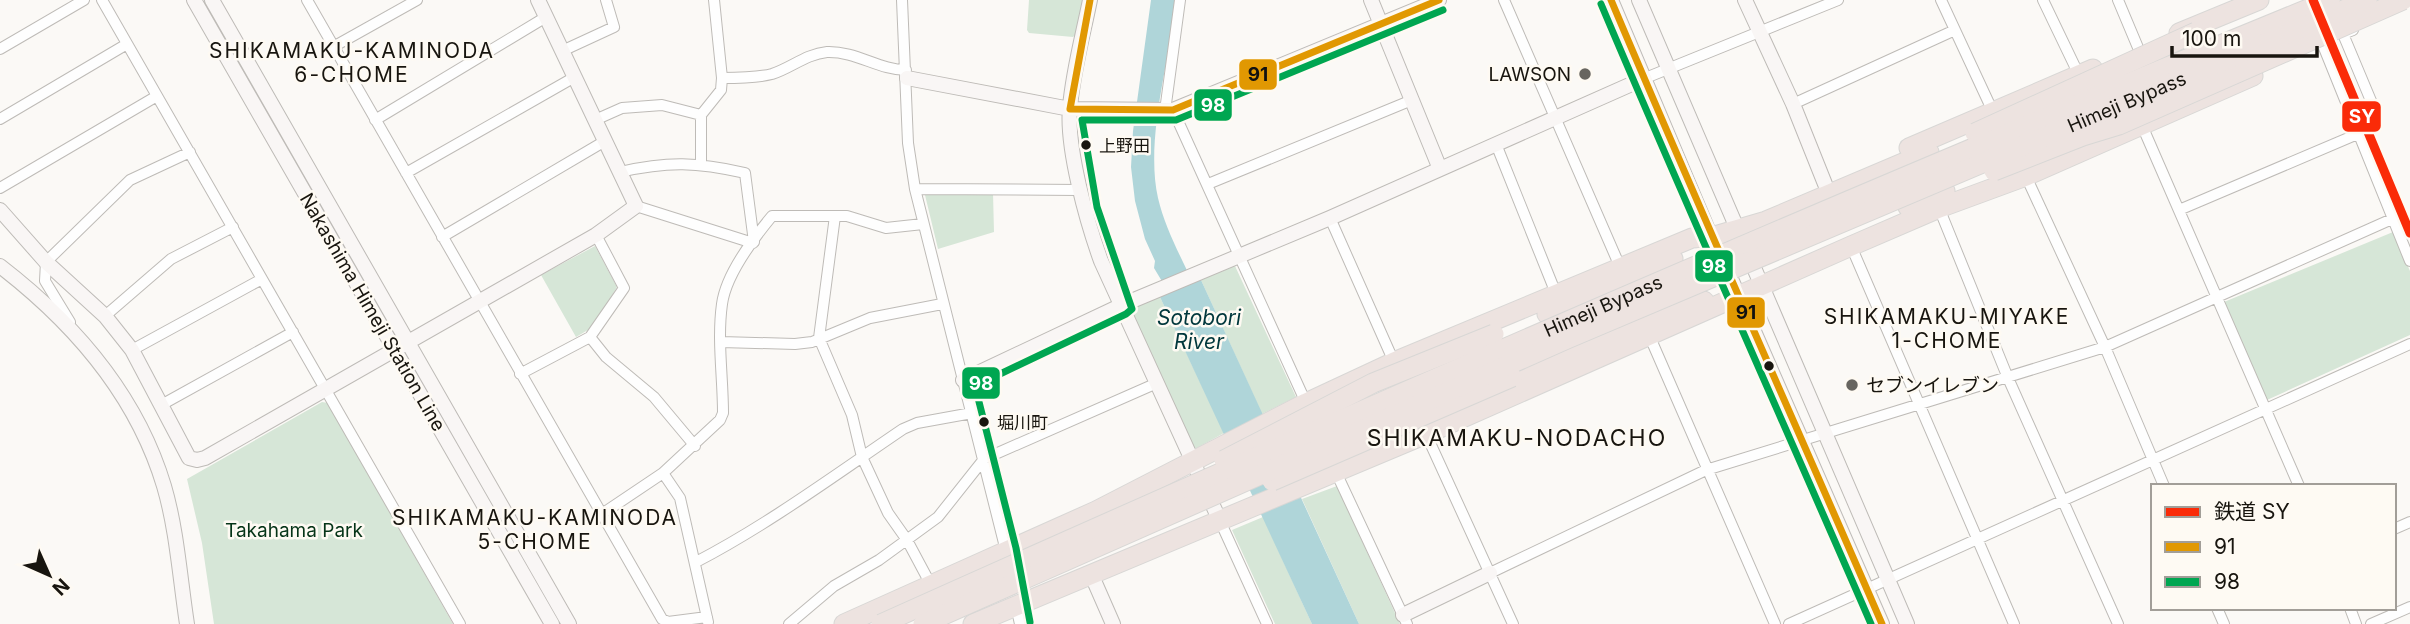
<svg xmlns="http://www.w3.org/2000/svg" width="2410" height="624" viewBox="0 0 2410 624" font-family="Inter,'Noto Sans JP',sans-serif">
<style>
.green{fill:#d6e6d7}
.water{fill:#afd5d9}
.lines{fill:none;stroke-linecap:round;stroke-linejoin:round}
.street-casing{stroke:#bebbb7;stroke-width:12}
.secondary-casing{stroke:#bebbb7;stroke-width:16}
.highway-casing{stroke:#d8d7d5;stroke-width:21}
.street{stroke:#fefefe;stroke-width:10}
.secondary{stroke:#f9f6f5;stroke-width:14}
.highway{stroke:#ede3e0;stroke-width:19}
.highway-bridge-casing{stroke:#d8d7d5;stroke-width:21;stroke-linecap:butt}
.highway-bridge{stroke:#ede3e0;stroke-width:19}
.bus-1-casing{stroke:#fefaf3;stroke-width:12}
.bus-2-casing{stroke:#fefaf3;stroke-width:12}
.bus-1{stroke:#e19802;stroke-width:7}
.bus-2{stroke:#00a651;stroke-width:7}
.rail-1-casing{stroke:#fefaf3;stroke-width:14}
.rail-1{stroke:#fa2b08;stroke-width:9}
.poi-dot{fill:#676560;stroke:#fefaf3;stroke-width:2.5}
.bus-dot{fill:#18150f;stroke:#fefaf3;stroke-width:2.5}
.labels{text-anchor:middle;stroke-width:5;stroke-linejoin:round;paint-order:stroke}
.bus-label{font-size:17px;fill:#18150f;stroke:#fefaf3;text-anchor:start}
.poi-label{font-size:19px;fill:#18150f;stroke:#fefaf3;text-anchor:end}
.street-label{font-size:19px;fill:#18150f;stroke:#fefaf3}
.park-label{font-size:19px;fill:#053417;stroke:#fefaf3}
.neighbourhood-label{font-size:21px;letter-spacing:2px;fill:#18150f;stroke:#fefaf3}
.water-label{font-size:21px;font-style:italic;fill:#00373c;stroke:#fefaf3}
.quarter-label{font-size:23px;letter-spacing:2px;fill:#18150f;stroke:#fefaf3}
.line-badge{stroke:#fefaf3;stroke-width:2.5}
.badge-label{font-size:19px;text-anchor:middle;font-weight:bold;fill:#fff}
.pale-badge-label{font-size:19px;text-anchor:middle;font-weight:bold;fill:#111}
</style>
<rect width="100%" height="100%" fill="#fbf9f6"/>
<path class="green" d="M1029,0h55l-6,33 -5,4 -44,-4 -2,-3z
M930,192l63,1 1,39 -56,17 -13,-54z
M2393,232l17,39v64l-143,65 -43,-98z
M595,246l22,41 -24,40 -17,10 -35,-62z
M1235,266l61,131 -34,17 -61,-134z
M1160,297l64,136 -29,16 -62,-132 5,-11z
M322,402l6,1 125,221h-239l-12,-81 -15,-64z
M1337,486l63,138h-41l-57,-125z
M1263,517l49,107h-37l-43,-94z"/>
<path class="water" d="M1151,0h27c-9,58 -33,141 -20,198 7,30 22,57 35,85l8,-3 158,344h-47l-152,-327 9,-4 -15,-25 1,-7 -10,-22 -10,-38 -4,-34 2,-36z"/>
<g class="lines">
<g class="street-casing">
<path id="street" d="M102,0l358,624
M307,0l355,619 6,3 39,-5
M902,0l6,143 7,46 91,362
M1504,0l117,269
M1941,0l53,114
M2043,0l36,75
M2118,0l21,50
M2353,30l-10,4 31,74
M2318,33l92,228
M333,47l84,-47
M0,49l84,-49
M562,51l52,-24 -8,-27
M722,78c16,0 34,0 50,-4 19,-6 34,-20 55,-22 29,-1 52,18 79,18
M1643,79l195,-79
M1793,104l162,-74
M1173,110l134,295
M1165,111l15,-111
M0,119l127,-75
M375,120l171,-103
M595,120l27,-12 40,-3 39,10
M2140,121l159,365
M1496,144l61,152
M701,163v-48l20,-25 1,-12 -8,-78
M620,172c48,-11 77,-10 125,1l9,69
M2024,172l81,175 59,139
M406,173l167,-95
M1208,184l204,-84
M0,188l157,-92
M915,189l165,1
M636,206l117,37
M1939,208l69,170 110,246
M2179,210l181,-77
M835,216l-16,122 33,77 10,42 26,56 19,27 24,45
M1330,218l64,144
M442,237l163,-96
M1851,246l163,378
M105,316l66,-57 62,-32
M70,322l-25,-41 1,-19 84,-82 60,-28
M1649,335l126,289
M590,337l16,20 48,40 41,49
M721,342l74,2 17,-2 58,-24 72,-14
M132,350l130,-71
M520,374l70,-37 34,-49 -28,-53
M163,404l130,-72
M1426,434l87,190
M1334,468l73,156
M663,473l17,25 28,124
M602,514l61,-41 57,-53 3,-7c0,-36 -6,-73 -1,-109 4,-30 31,-65 50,-88h75l39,12 37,-4
M1220,521l47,103
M2394,529l16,-7
M696,562c73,-38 139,-87 207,-133l14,-6 55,-10
M1490,573l216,-103 399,-123 287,-128
M1016,606l4,18
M2217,608l7,16
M2350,608l6,16
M789,624l45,-38 45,-26 59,-43 46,-58 173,-76
M1789,624l621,-280
M2371,624l39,-17"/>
</g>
<g class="secondary-casing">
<path id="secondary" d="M194,0l358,624
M212,0l357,624
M1090,0c-7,35 -17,71 -20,107 -4,41 17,115 31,154l119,260
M1371,0l69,169
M1611,0l103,244
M1639,0l268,624
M1745,0l48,104 32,80
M907,78l163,31 103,1 266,-110
M0,210l46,52 59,54 27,34 57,108 8,2 8,-2 391,-223 40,-29 -98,-206
M1725,265l157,359
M0,266c74,57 137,130 164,220 13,44 16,93 23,138
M963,380l159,-75 208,-87 313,-139
M1092,576l21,48
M1403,615l87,-42"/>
</g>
<g class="highway-casing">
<path id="highway" d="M2179,33l80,-33
M1909,148l184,-79
M1908,207l37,-16
M1547,314l65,-25 61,-30
M1512,377l156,-68 36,-8
M844,624l252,-113 210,-108 88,-41 298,-124 19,-1 55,-16 163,-69
M973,624l453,-190 425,-188 88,-38 87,-32 227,-100"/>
</g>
<use href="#street" class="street"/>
<use href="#secondary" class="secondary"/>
<use href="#highway" class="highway"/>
<g class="highway-bridge-casing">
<g id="highway-bridge">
<path d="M1975,133l221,-101"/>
<path d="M1994,171l89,-35 36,-11 284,-125"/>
<path d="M1224,460l149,-77 121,-49"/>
<path d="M1272,481l240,-104"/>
<path id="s1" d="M881,624c479,-215 962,-425 1449,-624"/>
<path id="s2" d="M923,624l644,-285 800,-339"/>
</g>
</g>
<use href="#highway-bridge" class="highway-bridge"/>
<g class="bus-1-casing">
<path id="bus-1" d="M1611,0c88,209 181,416 271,624
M1070,109l103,1 266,-110
M1070,109l20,-109"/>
</g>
<g class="bus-2-casing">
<path id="bus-2" d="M1601,4c88,208 180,413 270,620
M1030,622l-14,-74 -41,-162 151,-72 6,-5 -35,-102 -15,-87h94l267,-110"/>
</g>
<use href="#bus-1" class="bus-1"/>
<use href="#bus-2" class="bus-2"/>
<g class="rail-1-casing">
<path id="rail-1" d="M2313,0l97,233"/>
</g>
<use href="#rail-1" class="rail-1"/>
</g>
<g class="poi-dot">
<circle cx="1585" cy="74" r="7"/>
<circle cx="1852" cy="385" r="7"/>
</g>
<g class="bus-dot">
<circle cx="1086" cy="145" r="6"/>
<circle cx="1769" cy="366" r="6"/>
<circle cx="984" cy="422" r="6"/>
</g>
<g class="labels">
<g class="bus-label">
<text x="1099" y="152">上野田</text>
<text x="997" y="429">堀川町</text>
</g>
<g class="poi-label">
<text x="1571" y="81">LAWSON</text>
<text x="1866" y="392" text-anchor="start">セブンイレブン</text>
</g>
<g class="street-label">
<text dy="7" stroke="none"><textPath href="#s2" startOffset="1312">Himeji Bypass</textPath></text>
<text dy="7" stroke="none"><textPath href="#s1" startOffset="789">Himeji Bypass</textPath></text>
<text transform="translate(373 312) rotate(60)" y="7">Nakashima Himeji Station Line</text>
</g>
<g class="park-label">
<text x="294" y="537">Takahama Park</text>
</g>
<g class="neighbourhood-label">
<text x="352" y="58">SHIKAMAKU-KAMINODA<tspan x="352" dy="24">6-CHOME</tspan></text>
<text x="1947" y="324">SHIKAMAKU-MIYAKE<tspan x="1947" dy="24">1-CHOME</tspan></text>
<text x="535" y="525">SHIKAMAKU-KAMINODA<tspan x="535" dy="24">5-CHOME</tspan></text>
</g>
<g class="water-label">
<text x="1199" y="325">Sotobori<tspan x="1199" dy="24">River</tspan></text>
</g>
<g class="quarter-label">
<text x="1517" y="446">SHIKAMAKU-NODACHO</text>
</g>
</g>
<g class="line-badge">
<rect x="1238" y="58" width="40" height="33" rx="7" fill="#e19802"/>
<rect x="1193" y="88" width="40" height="34" rx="7" fill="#00a651"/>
<rect x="2341" y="100" width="41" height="33" rx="7" fill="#fa2b08"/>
<rect x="1694" y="249" width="40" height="34" rx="7" fill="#00a651"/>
<rect x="1726" y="296" width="40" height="33" rx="7" fill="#e19802"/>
<rect x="961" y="366" width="40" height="34" rx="7" fill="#00a651"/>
</g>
<g class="badge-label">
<text x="1213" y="112">98</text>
<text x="2362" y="123">SY</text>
<text x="1714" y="273">98</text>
<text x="981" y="390">98</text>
</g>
<g class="pale-badge-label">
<text x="1258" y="81">91</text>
<text x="1746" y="319">91</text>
</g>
<rect x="2151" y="484" width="245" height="126" fill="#fefaf3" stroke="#a29e98" stroke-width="2"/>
<rect x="2165" y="507" width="35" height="10" fill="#fa2b08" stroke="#a29e98" stroke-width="2"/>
<text x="2214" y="519" font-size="21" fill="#18150f">鉄道 SY</text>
<rect x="2165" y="542" width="35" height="10" fill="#e19802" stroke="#a29e98" stroke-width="2"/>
<text x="2214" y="554" font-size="21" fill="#18150f">91</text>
<rect x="2165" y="577" width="35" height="10" fill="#00a651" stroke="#a29e98" stroke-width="2"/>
<text x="2214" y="589" font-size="21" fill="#18150f">98</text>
<g transform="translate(49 575) rotate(135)" stroke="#fefaf3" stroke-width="5" paint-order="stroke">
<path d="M0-5L12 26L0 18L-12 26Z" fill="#18150f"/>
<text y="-10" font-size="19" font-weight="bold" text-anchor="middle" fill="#18150f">N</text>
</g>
<path d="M2172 46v10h145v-10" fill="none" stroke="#18150f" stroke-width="3.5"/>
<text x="2182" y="46" font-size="21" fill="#18150f" stroke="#fefaf3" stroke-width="5" paint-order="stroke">100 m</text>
</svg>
